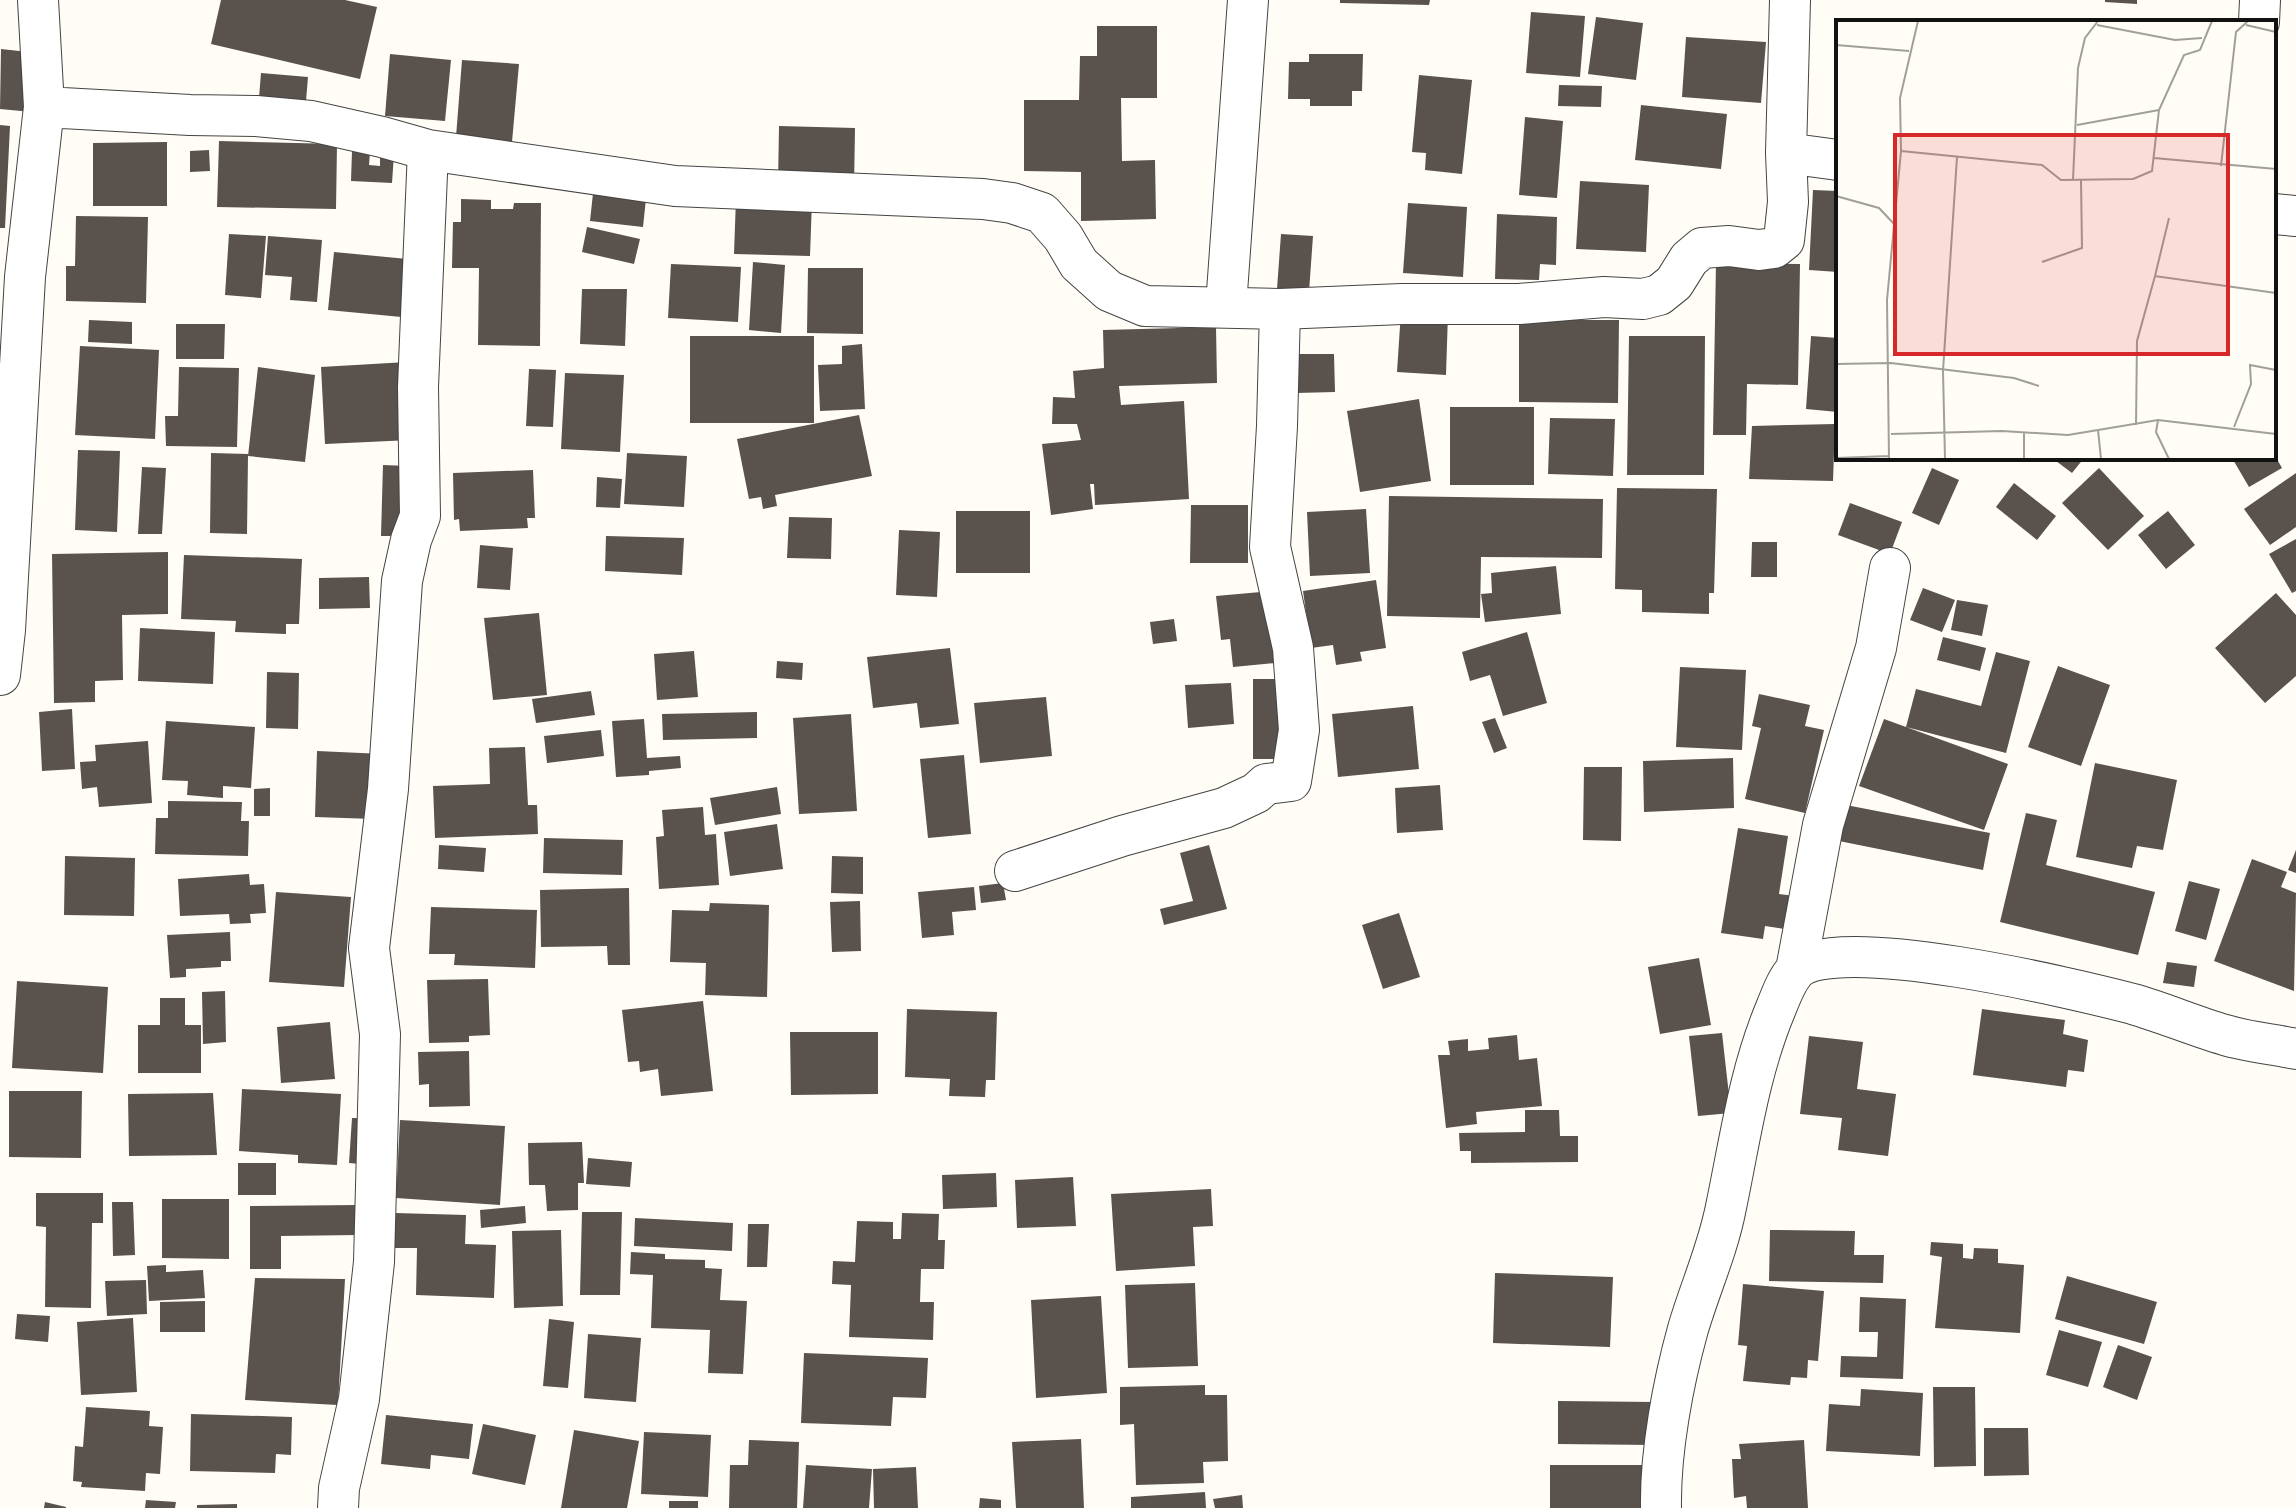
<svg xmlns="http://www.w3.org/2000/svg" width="2296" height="1508" viewBox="0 0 2296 1508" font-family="'Noto Serif',serif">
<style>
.building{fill:#5a524d}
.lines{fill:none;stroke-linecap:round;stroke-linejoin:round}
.street-casing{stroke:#444;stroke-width:42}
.street{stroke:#fff;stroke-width:40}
.inset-road{fill:none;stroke:#a09f9a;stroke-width:2}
.view{fill:#d62828;fill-opacity:0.15;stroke:#d62828;stroke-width:4}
.inset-edge{fill:none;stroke:#111;stroke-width:4}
</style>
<rect width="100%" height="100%" fill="#fffdf5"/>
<path class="building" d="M221,0h124l32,7 -17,72 -149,-35z
M1340,0h90l-1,5 -89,-2z
M2105,0h32v4l-32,-2z
M1531,12l54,4 -5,61 -54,-4z
M1596,17l47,6 -7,57 -48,-6z
M1097,26h60v72h-36l1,63 33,-1 1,59 -75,2v-49l-57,-1v-71h55l1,-44h17z
M1686,37l80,5 -5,61 -79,-6z
M1,49l37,4 -6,59 -32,-3z
M390,54l61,6 -6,61 -60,-5z
M1309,54h54l-1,37h-10v15h-42v-7h-22l1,-37h20z
M462,60l57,4 -7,78 -56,-5z
M261,73l47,4 -3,36 -47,-3z
M1419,75l53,5 -10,94 -37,-4 1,-17 -14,-1z
M1559,85l43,1 -1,21 -43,-1z
M1641,105l86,9 -6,55 -86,-9z
M1525,117l38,4 -6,77 -38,-3z
M0,125l10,1 -5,102h-5z
M779,126l76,2 -1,59 -76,-1z
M219,141l118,3 -1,65 -119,-2z
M167,142v64h-74v-63z
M209,150l1,21 -20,1v-21z
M352,151l18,1 -1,13 11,1v-12h14l-2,29 -41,-2z
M1580,181l69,4 -3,67 -70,-3z
M594,184l53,5 -4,38 -53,-6z
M1813,190l25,1v81l-29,-2z
M736,198l76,2 -2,56 -76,-2z
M461,199l30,1v9h22l1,-6h27l-1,143 -62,-1 1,-77h-27l1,-46h8z
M1408,203l59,4 -4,70 -60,-4z
M1497,214l60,3 -1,48 -16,-1 -1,16 -44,-1z
M76,216l72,1 -2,86 -80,-2v-35h9z
M587,227l53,12 -6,25 -52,-12z
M229,234l37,2 -5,62 -36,-3z
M1281,234l32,2 -4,56 -32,-3z
M268,236l54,4 -5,62 -27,-2 2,-23 -27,-2z
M334,252l84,8 -6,58 -84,-8z
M753,262l32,3 -4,68 -32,-3z
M1716,263l84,1 -2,121 -51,-1 -1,51h-33z
M671,264l70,3 -3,55 -70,-4z
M808,268h55v66l-56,-1z
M582,289h45l-2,57 -45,-2z
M1401,311l47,2 -2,62 -49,-3z
M89,320l43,2v22l-44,-2z
M1519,320h100l-1,83 -99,-1z
M176,324h49l-1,35h-48z
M1216,327l1,56 -98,3 2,19 63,-4 5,98 -94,6 -1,-21h-4l3,25 -42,6 -9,-71 39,-4 -4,-16h-25l1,-27 22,1 -2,-27 31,-3 -1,-38z
M690,336h124v87h-124z
M1629,336h76l-1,139h-77z
M1811,336l27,2v74l-32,-3z
M862,344l3,65 -45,2 -2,-46 24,-1v-18z
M80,346l79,4 -4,89 -80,-4z
M1295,354h39l1,38 -39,1z
M407,362l4,78 -86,4 -4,-77z
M179,367l60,1 -2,79 -71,-1 -1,-30h13z
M258,367l57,8 -10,87 -57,-6 -1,78 -37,-1 1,-80 37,1v2z
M529,369l27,1 -3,57 -27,-1z
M565,373l59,2 -4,77 -59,-3z
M1419,399l12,82 -71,11 -13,-81z
M1450,407h84v78h-84z
M859,415l13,61 -97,19 2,11 -14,3 -2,-12 -12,2 -12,-60z
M1550,418l65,1 -2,57 -65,-2z
M1835,424l-2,57 -84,-2 3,-53z
M78,450l42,1 -3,81 -42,-2z
M627,453l60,3 -3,51 -60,-3z
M2274,454l8,14 -33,19 -17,-29h42z
M2052,458h32l-12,15z
M383,465l25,1 -2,70h-25z
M142,467l24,1 -4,66h-24z
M1932,468l27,12 -20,45 -27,-12z
M2099,468l45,48 -36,34 -46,-47z
M533,470l2,48h-8l1,10 -68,3 -1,-12 -5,1 -1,-47z
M2296,473v54l-26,18 -26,-36z
M597,477l25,2 -2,29 -24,-1z
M2014,483l42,33 -19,24 -41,-33z
M1617,488l100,1 -3,104h-5v21l-67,-2v-22l-27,-1z
M1389,496l214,3 -1,59 -121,-1 -1,61 -93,-2z
M1850,503l52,19 -12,32 -52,-19z
M1191,505h57v58h-58z
M1366,509l4,64 -60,3 -3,-64z
M956,511h74v62h-74z
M2168,511l27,34 -29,24 -28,-34z
M789,517l43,1 -1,41 -44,-1z
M899,530l41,2 -3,65 -41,-2z
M606,536l78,2 -2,37 -77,-4z
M2296,539v52l-4,2 -23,-39z
M1752,542h25v35h-26z
M480,545l33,3 -3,42 -33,-2z
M168,552v62l-46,1 1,65 -28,1v21l-41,1 -2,-149z
M184,555l118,4 -3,65h-13v10l-51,-2 1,-11 -55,-2z
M1556,566l5,48 -76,8 -4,-28 11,-1 -1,-20z
M369,577l1,31 -51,1v-31z
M1376,580l10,68 -26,4 2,9 -26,4 -3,-20 -22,3 -8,-57z
M1923,588l32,12 -13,32 -32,-12z
M1272,591l4,72 -43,4 -3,-28 -9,1 -5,-44z
M2276,593l20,22v61l-31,27 -50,-55z
M1957,600l31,5 -6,31 -31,-6z
M539,613l8,82 -54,5 -9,-82z
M1174,619l3,22 -24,3 -3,-22z
M140,628l75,4 -2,52 -75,-3z
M1527,632l20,71 -44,13 -13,-41 -20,6 -8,-29z
M1943,637l43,11 -6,23 -43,-11z
M950,648l9,76 -39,4 -3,-25 -44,5 -6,-51z
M694,651l4,46 -41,3 -3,-46z
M1996,652l34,9 -24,92 -100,-26 10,-38 65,17z
M777,661l26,2 -1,17 -26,-2z
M2058,666l52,19 -29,81 -53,-19z
M1680,667l66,3 -4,80 -66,-3z
M267,672l32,1 -1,56 -32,-1z
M1253,679h30v80h-30z
M1231,683l3,41 -46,4 -3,-43z
M591,691l4,24 -59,8 -4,-24z
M1759,694l51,11 -5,21 19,4 -19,83 -60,-14 16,-71 -9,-2z
M1046,697l6,59 -72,7 -6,-60z
M1413,706l6,63 -81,8 -6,-63z
M72,709l3,60 -33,2 -3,-59z
M757,712v26l-94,2 -1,-26z
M851,714l6,97 -58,3 -6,-96z
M1495,718l12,30 -13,5 -12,-31z
M644,719l3,39 33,-2 1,12 -32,3v4l-33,2 -4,-56z
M1884,719l124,45 -24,66 -125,-44z
M166,721l89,6 -4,61 -28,-2v12l-36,-3 1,-14 -26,-1z
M601,730l3,26 -57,7 -3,-27z
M148,741l4,62 -53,4 -2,-20 -15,2 -2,-27 16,-1 -1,-16z
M525,747l3,58h9l1,29 -103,4 -2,-52 57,-2 -1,-36z
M317,751l66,3 -9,65 -59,-2z
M964,755l7,79 -43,4 -8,-79z
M1733,758l1,50 -90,4 -1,-51z
M2095,763l82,17 -14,70 -26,-4 -5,22 -56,-11z
M1584,767h38l-1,74 -38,-1z
M1440,785l3,45 -46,3 -2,-45z
M777,787l4,27 -66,11 -5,-27z
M270,788v28h-16v-27z
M168,801l74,1 -1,19h8l-1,35 -93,-2 1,-36h12z
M1846,805l144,28 -7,37 -144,-29z
M703,807l2,28 11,-1 3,51 -60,4 -3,-52 8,-1 -2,-26z
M2026,813l31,7 -11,45 109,27 -17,63 -138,-33z
M777,824l6,45 -53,7 -6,-44z
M1738,828l50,8 -9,58 24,3 -5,34 -33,-5 -2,13 -42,-6z
M544,838l79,2 -1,35 -79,-2z
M439,845l47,3 -2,24 -46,-3z
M1209,845l18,64 -63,16 -4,-16 33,-8 -13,-48z
M2296,850v23l-8,-3z
M65,856l70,2 -1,58 -70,-1z
M832,856l31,1v37l-32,-1z
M2252,859l35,13 -6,15 15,6 -2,98 -80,-30z
M249,874l1,11 14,-1 2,29 -16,1 1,9 -21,1 -1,-10 -49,2 -2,-37z
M2189,881l31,8 -14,51 -31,-9z
M1003,883l3,17 -25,3 -2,-17z
M974,887l2,23 -24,2 2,23 -32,3 -4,-46z
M629,888l1,77h-22l-1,-19 -66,1 -1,-57z
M276,892l75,5 -7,90 -75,-5z
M860,901l1,50 -29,1 -2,-50z
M710,903l59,2 -2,92 -62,-2 1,-32 -36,-1 2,-52 37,1z
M431,907l106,3 -2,58 -81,-3 1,-11h-26z
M1399,913l21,64 -37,12 -21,-64z
M230,932l1,29h-10v6l-35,2v8l-16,1 -3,-43z
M1699,958l12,67 -51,9 -12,-67z
M2167,962l30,4 -3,21 -31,-4z
M488,979l2,56 -21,1v6l-40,1 -2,-63z
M17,981l91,6 -5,86 -91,-5z
M225,991l1,51 -23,2 -1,-52z
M160,998h25v27h16v48h-63v-48h22z
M703,1001l10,90 -52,5 -3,-27 -18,3 -1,-11 -11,1 -6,-52z
M907,1009l90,3 -2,68h-9l-1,17 -36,-1 1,-17 -45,-2z
M1982,1009l83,11 -2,14 25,6 -4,32 -16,-2 -2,17 -93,-12z
M330,1022l5,57 -54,4 -4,-56z
M790,1032h88v62l-87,1z
M1722,1033l9,80 -33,3 -9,-80z
M1517,1035l2,25 18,-2 5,48 -66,6 1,12 -31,4 -8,-73h12l-2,-14 20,-2v12l21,-2 -1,-11z
M1809,1036l54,6 -6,47 39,5 -8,62 -50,-6 4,-32 -42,-4z
M469,1051l1,55 -41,1v-23l-10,1 -1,-33z
M242,1089l99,5 -4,71 -39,-2v-8l-59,-4z
M9,1091h73l-1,67 -72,-1z
M213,1093l4,62 -88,1 -1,-62z
M1525,1110h34l1,26h18v26l-107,1v-12h-11l-1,-18 66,-1z
M352,1118h22l-2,47 -23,-2z
M400,1120l105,6 -5,79 -104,-7z
M582,1142l2,41h-6v27l-31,1 -2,-26h-16l-1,-42z
M588,1158l44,4 -2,25 -44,-3z
M238,1163h38v32h-38z
M996,1173l1,34 -54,2 -1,-34z
M1073,1177l3,49 -59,2 -2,-48z
M1211,1189l2,37 -20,1 2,39 -79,5 -5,-77z
M36,1193h67v30h-11l-1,85 -46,-1 1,-80 -10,-1z
M162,1199h67v60l-67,-1z
M112,1202h21l2,53 -22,1z
M358,1205v30l-77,1v33h-31v-63z
M525,1206l1,17 -45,5 -1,-18z
M582,1212h40l-2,83h-40z
M395,1213l71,2 -1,29 31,1 -2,53 -78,-3 1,-47h-23z
M902,1213l37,1 -1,26h7l-1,29h-23l-1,33h14l-1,38 -84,-3 2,-52 -19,-1 1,-23 22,1 2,-41 36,1v17h8z
M635,1218l98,5 -1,28 -98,-5z
M748,1224h21l-2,43h-20z
M561,1230l2,76 -49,2 -2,-77z
M1770,1230l85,1 -1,24h30l-1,28 -114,-2z
M1931,1242l32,2v14l10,1 1,-11 24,1v14l26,2 -4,68 -85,-5 7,-71 -12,-2z
M631,1252l34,2v5l40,1v8l17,1 -2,31 27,1 -4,73 -35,-1 2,-43 -59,-2 2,-53 -23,-1z
M166,1265v7l37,-2 2,28 -56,3 -2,-35z
M1495,1273l118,4 -3,70 -117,-4z
M2067,1276l90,26 -13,42 -89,-25z
M255,1278l90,1 -7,126 -93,-5z
M146,1280l1,34 -40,2 -2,-35z
M1195,1283l3,83 -70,2 -3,-83z
M1743,1284l81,7 -6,70 -10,-1 -1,18 -16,-1 -1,8 -47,-4 4,-35 -9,-1z
M1101,1296l6,97 -71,5 -5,-98z
M1860,1297l46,2 -3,80 -63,-2 1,-21 36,1 1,-25h-19z
M205,1301v31h-45v-30z
M17,1314l33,2 -2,26 -33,-3z
M133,1318l4,74 -56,3 -4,-73z
M549,1319l25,3 -6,66 -25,-2z
M2059,1330l43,12 -14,45 -42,-12z
M588,1334l53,4 -5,64 -52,-4z
M2118,1345l34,12 -15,43 -34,-13z
M804,1353l124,5 -2,40 -33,-1 -2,29 -90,-3z
M1205,1385v10h22l1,66 -25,1 1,21 -68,2 -2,-61 -14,1v-38z
M1933,1387h42l1,79 -42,1z
M1861,1389l62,4 -3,63 -94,-5 3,-47 31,2z
M1558,1401l97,1 -1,43 -96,-1z
M86,1407l64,4 -1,15 14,1 -3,47 -14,-1 -1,18 -64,-4 1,-5 -9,-1 2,-35 8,1z
M191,1414l101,3 -1,38 -15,-1 -1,19 -85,-2z
M386,1415l87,9 -4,35 -38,-4 -1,14 -49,-5z
M483,1424l53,11 -11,50 -53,-11z
M1984,1428h44l1,47 -45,1z
M574,1430l65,11 -12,67h-66z
M644,1432l67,3 -3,62 -67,-3z
M1081,1439l3,69h-68l-4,-66z
M749,1440l50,2 -2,66h-68l1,-43h18z
M1804,1440l4,68h-61l-1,-12 -12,2 -2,-39h9l-2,-15z
M806,1465l66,4 -3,39h-66z
M1550,1465h94v43h-94z
M916,1467l2,41h-44l-1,-39z
M1205,1492l1,16h-75v-11z
M1242,1495l1,13h-28l-2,-9z
M980,1498l21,2v8h-22z
M146,1500l30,2 -1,6h-30z
M669,1501h29v7h-29z
M45,1502l21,5v1h-22z
M237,1504v4h-40v-3z"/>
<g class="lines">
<g class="street-casing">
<path id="street" d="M2259,22l1,-22
M44,107l146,8 66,1 55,5 71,16 46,13 247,36 308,13 29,4 30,10 21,24 16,27 30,27 36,15 135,3 122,-5h117l85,-7 39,2 16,-4 15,-12 15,-24 13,-11 27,-2 30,4 15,-2 10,-8 4,-38 -2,-49 4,-153
M1786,153l52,7
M2274,214l22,2
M1226,306l22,-306
M0,675l5,-45 20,-353 19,-170 -6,-107
M1015,871l107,-35 102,-28 32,-15 10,-9 25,-3 8,-51 -6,-82 -23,-101 7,-121 3,-117
M1796,970l27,-145 53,-177 14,-80
M338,1508l1,-20 20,-89 15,-137 6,-228 -11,-86 19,-159 14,-208 9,-41 9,-24 -2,-129 10,-237
M1661,1508c-1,-56 12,-125 27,-179 12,-41 30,-80 38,-122 14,-67 23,-135 50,-199 5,-12 10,-27 19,-37 36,-41 285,19 338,33 31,9 61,22 92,31 23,7 47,9 71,14"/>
</g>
<use href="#street" class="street"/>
</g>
<g transform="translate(1836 20)">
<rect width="440" height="440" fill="#fffdf5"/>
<path class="inset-road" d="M261,5l78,15 27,-2M410,5l30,7M0,25l73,6M241,105l82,-15M65,131l141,14 19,15 72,-1 19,-8 7,-61 25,-55 16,-5 12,-29M318,138l122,11M385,146l15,-134 12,-11M237,160l5,-112 7,-30 13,-17M0,176l43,12 16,17M206,242l40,-14 -1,-68M319,256l14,-58M0,344l55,-1 123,15 25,8M322,400l-2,12 13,27M300,405l1,-84 18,-65 121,17M398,407l17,-43 -1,-19 26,5M262,410l3,29M55,414l111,-3 66,4 90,-15 118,14M0,438l53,-2M53,439l-2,-159 14,-149 -1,-53 18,-77M109,439l-2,-88 14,-214M188,439v-26"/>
<path class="view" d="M59,115h333v219h-333z"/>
<rect width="440" height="440" class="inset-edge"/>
</g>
</svg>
